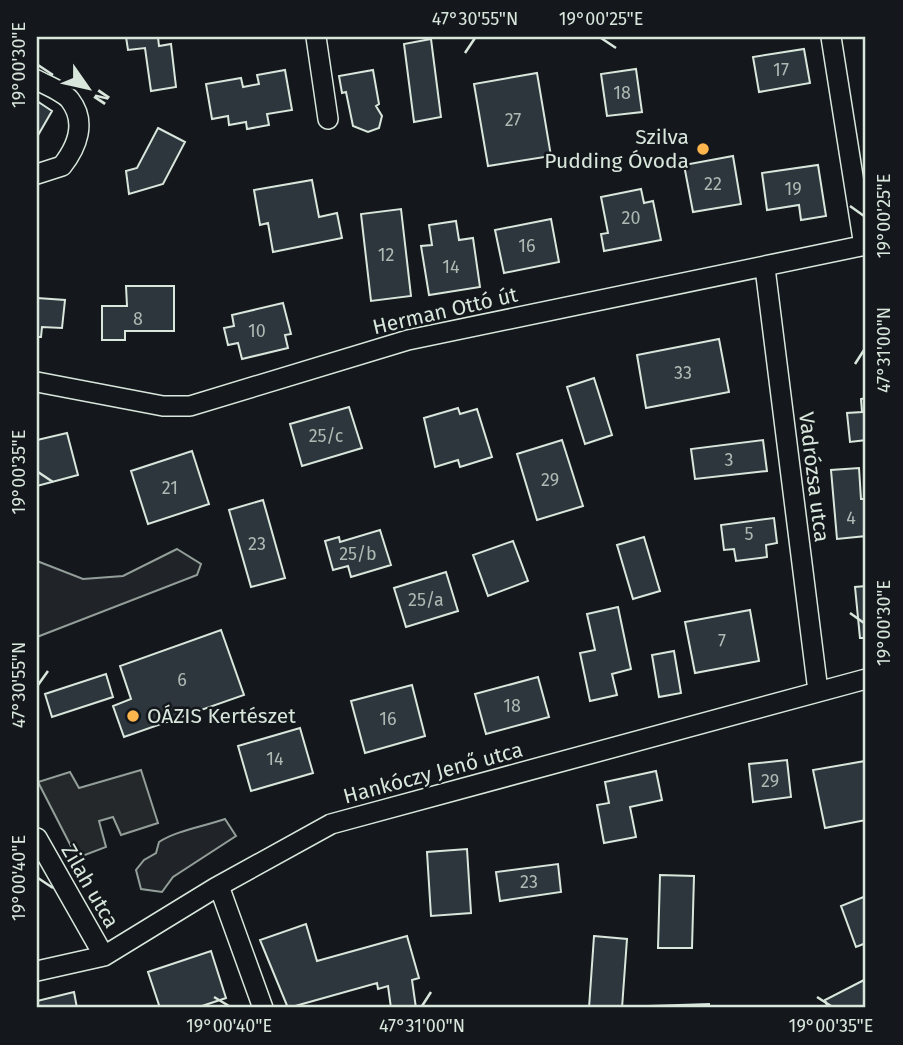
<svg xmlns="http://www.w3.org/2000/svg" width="903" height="1045" viewBox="0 0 903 1045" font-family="'Fira Sans',sans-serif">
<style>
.green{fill:#202428;stroke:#939e99;stroke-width:2}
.parking{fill:#24282b;stroke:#939e99;stroke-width:2}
.building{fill:#2c363c;stroke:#d8e6dc;stroke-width:2}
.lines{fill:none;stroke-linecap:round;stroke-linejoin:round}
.street-casing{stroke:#d8e6dc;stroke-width:22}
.street{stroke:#14181c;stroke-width:19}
.ticks{fill:none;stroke:#d8e6dc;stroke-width:2.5}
.poi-dot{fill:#ffb74d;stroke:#14181c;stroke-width:2.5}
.labels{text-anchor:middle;stroke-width:5;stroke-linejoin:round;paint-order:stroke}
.number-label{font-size:18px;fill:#adbab4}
.poi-label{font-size:21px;fill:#d8e6dc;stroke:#14181c;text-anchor:end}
.street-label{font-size:21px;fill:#d8e6dc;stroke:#14181c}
.neatline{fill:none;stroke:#d8e6dc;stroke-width:2.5}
.ticks-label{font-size:18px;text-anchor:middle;fill:#d8e6dc}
</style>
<rect width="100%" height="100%" fill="#14181c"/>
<path class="green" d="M177,549l24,15 -4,11 -160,62v-76l46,18 40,-3z
M225,819l11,17 -63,41 -11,15 -21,-3 -5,-19 8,-10 12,-7 3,-11c16,-11 46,-16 66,-23z"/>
<path class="parking" d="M141,770l17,53 -37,12 -8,-18 -14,4 7,26 -29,11 -39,-76 32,-10 9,16z"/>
<path class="building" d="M126,37h32l1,9 12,-2 5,43 -25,4 -6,-43 -17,2z
M431,39l10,78 -27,5 -10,-78z
M804,49l6,34 -51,9 -6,-35z
M636,69l6,43 -35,4 -6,-42z
M285,70l7,40 -25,4 2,11 -22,4 -1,-7 -17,3 -1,-9 -16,3 -6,-35 35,-6 2,9 16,-3 -2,-9z
M373,70l6,34 -3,2 6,10 -3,12 -11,4 -15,-6 -7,-34 -4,1 -3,-17z
M537,73l14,83 -63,10 -14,-82z
M37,101l15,10 -15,26z
M158,128l27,14 -22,42 -34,10 -3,-23 11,-3z
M733,156l8,48 -48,8 -9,-47z
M818,165l8,51 -25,4 -2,-15 -32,5 -5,-37z
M312,180l7,37 18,-4 5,25 -69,14 -5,-29 -8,2 -6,-35z
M641,189l3,14 9,-2 8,39 -57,11 -3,-17 7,-1 -7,-36z
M401,209l10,87 -40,5 -10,-87z
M551,219l8,43 -55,11 -9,-43z
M456,221l3,19 14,-2 7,49 -51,8 -8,-49 11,-1 -3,-20z
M126,286h48v45h-49v9h-23v-34h25z
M37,298l28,2 -3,28 -20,-1 -1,10h-4z
M283,303l8,31 -6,1 3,13 -46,11 -4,-16 -10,2 -4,-17 10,-2 -2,-11z
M719,339l10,53 -83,16 -9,-53z
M594,378l18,57 -27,9 -18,-57z
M866,398v42l-16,2 -3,-29 15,-1 -1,-13z
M349,407l13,41 -60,18 -12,-42z
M458,408l2,6 17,-5 15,48 -32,10 -2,-7 -23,7 -11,-49z
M67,433l11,42 -41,11v-46z
M562,440l21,66 -46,14 -20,-66z
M763,440l4,31 -72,8 -4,-30z
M192,451l17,53 -61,20 -17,-53z
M859,468l2,31h5v37l-29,3 -6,-69z
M263,500l22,78 -34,9 -22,-77z
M774,518l3,25 -11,2 1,12 -31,4 -2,-12 -10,1 -3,-25z
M380,530l11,35 -40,12 -3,-11 -15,4 -8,-29 14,-4 1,5z
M644,537l16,54 -27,8 -16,-54z
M513,541l15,40 -40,15 -15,-41z
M446,572l12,39 -52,16 -12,-39z
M866,586v52h-6l-5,-51z
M618,607l13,62 -19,5 5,21 -27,6 -10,-48 15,-3 -8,-36z
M750,610l9,51 -64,12 -10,-51z
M221,630l23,65 -120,42 -11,-31 18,-7 -11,-33z
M674,651l7,42 -22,4 -7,-42z
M106,674l7,23 -61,20 -7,-23z
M538,677l11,40 -63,17 -11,-40z
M412,685l13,51 -60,17 -14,-52z
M300,728l13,45 -62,18 -13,-45z
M787,760l4,37 -38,5 -4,-38z
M865,761l1,59 -41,8 -12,-58z
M656,771l6,29 -32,7 6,30 -32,6 -7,-38 12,-2 -4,-21z
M467,849l4,64 -40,3 -4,-64z
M558,864l3,28 -61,9 -4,-29z
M660,875l34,1 -2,72h-34z
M866,896v47l-10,4 -15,-41z
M306,924l11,37 90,-25 12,42 -7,2 4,28h-25l-3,-22 -10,3 -1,-6 -89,25 -28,-68z
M594,936l33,3 -5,69h-33z
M211,951l15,47 -30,10h-36l-12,-36z
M866,979v29h-38l-3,-8z
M74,992l3,16h-40v-7z
M709,1004v4h-60v-2z"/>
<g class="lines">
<g class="street-casing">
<path id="street" d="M316,37l12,82
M831,37l33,209
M37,80c9,5 27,12 33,20 17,22 7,47 -8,66l-25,8
M765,268l53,423
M37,382l126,24h27l218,-66 458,-95
M37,838l67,118
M219,886l44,122
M37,971l67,-15 111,-68 116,-64 535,-145"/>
</g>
<use href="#street" class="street"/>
</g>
<path class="ticks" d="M601,38l15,10M465,53l10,-15M38,65l15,10M850,206l14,10M855,364l9,-14M38,472l15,10M850,613l14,10M38,685l10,-14M38,878l15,10M214,997l15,9M817,997l14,9M422,1006l9,-14"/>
<g class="poi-dot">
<circle cx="703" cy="149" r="7"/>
<circle cx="133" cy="716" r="7"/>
</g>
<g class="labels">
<g class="number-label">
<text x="781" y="76">17</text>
<text x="622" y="99">18</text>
<text x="513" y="126">27</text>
<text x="713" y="190">22</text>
<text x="793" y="195">19</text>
<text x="631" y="224">20</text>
<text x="527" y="252">16</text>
<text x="386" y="261">12</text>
<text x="451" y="273">14</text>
<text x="138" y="325">8</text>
<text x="257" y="337">10</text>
<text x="683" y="379">33</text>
<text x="326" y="442">25/c</text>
<text x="729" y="466">3</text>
<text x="550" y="486">29</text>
<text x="170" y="494">21</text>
<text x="851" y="524">4</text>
<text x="749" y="540">5</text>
<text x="257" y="550">23</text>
<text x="358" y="560">25/b</text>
<text x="426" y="606">25/a</text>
<text x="722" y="647">7</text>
<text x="182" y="686">6</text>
<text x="512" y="712">18</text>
<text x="388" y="725">16</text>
<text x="275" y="765">14</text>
<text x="770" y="787">29</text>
<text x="529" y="888">23</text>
</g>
<g class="poi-label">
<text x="689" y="144">Szilva<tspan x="689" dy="24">Pudding Óvoda</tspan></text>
<text x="147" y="723" text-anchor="start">OÁZIS Kertészet</text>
</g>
<g class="street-label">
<text transform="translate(445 311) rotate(-13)" y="7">Herman Ottó út</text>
<text transform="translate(814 477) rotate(83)" y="7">Vadrózsa utca</text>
<text transform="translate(433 773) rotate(-15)" y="7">Hankóczy Jenő utca</text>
<text transform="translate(90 886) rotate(60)" y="7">Zilah utca</text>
</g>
</g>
<rect width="903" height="1045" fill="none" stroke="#14181c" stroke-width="77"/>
<g transform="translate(88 88) rotate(124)" stroke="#14181c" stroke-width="5" paint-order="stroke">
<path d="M0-5L12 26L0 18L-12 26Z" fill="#d8e6dc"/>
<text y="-10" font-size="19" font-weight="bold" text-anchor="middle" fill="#d8e6dc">N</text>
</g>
<rect x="38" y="38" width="826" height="968" class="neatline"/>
<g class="ticks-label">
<text x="475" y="25">47°30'55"N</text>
<text x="601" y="25">19°00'25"E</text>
<text transform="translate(19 65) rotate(-90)" y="6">19°00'30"E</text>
<text transform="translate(884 216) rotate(-90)" y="6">19°00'25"E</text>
<text transform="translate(884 350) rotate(-90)" y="6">47°31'00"N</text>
<text transform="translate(19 472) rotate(-90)" y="6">19°00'35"E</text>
<text transform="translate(884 623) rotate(-90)" y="6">19°00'30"E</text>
<text transform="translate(19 685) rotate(-90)" y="6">47°30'55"N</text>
<text transform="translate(19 878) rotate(-90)" y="6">19°00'40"E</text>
<text x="229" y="1032">19°00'40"E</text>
<text x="422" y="1032">47°31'00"N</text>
<text x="831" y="1032">19°00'35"E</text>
</g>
</svg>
